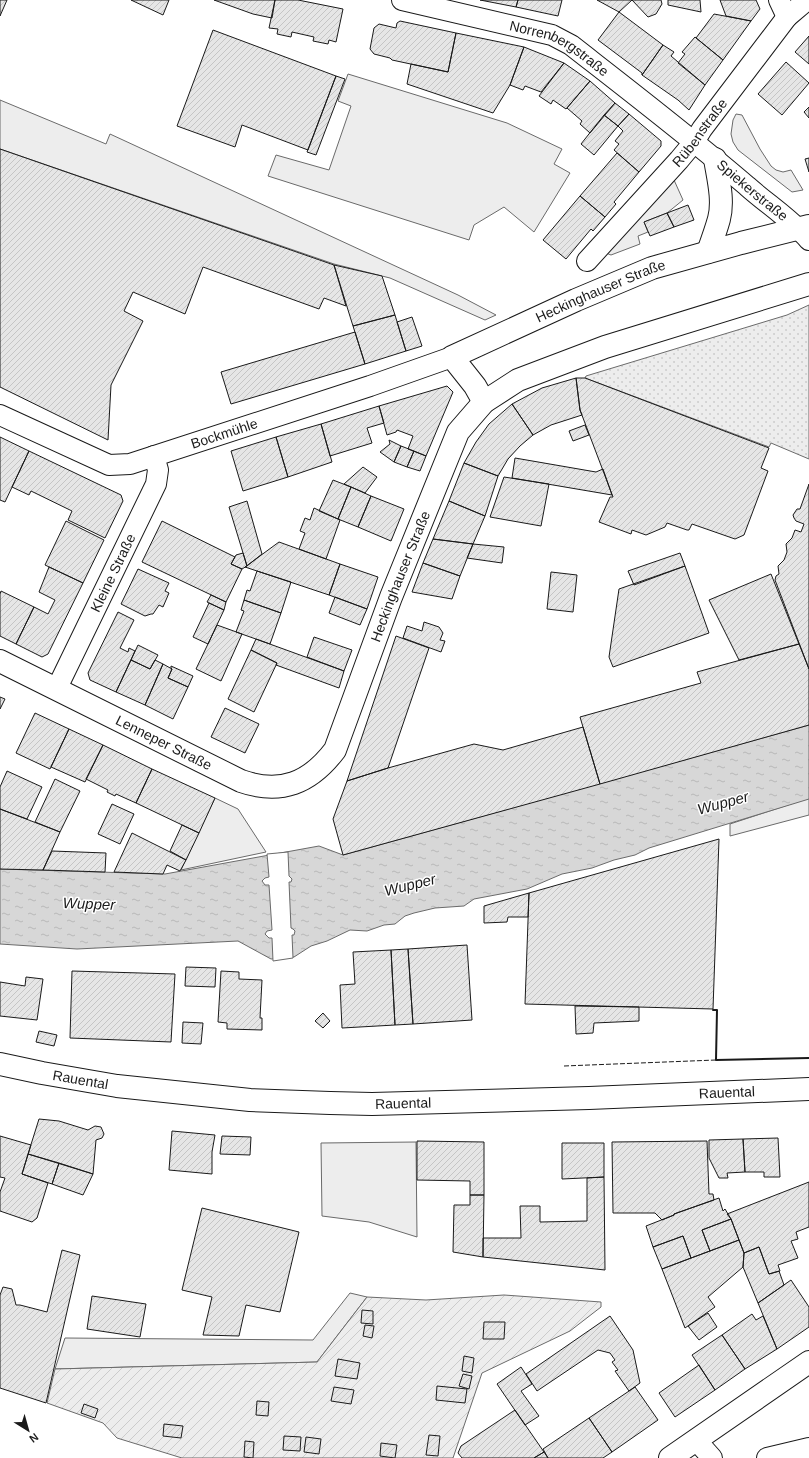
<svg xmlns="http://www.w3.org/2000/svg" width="809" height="1458" viewBox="0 0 809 1458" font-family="Helvetica,sans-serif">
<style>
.built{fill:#ededed;stroke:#6a6a6a}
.park{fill:url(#park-dots);stroke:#6a6a6a}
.garden{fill:url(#garden-furrows);stroke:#6a6a6a}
.water{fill:url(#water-ripples);stroke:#6a6a6a}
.pier{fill:#fff;stroke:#6a6a6a}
.building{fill:url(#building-hatch);stroke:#1a1a1a}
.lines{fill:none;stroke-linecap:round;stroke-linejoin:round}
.street-casing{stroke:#1a1a1a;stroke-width:22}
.secondary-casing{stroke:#1a1a1a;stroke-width:24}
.primary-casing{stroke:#1a1a1a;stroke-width:24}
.street{stroke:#fff;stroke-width:20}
.secondary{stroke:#fff;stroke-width:22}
.primary{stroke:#fff;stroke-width:22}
.fence{stroke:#1a1a1a;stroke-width:1;stroke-dasharray:5 2;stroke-linecap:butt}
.wall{stroke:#1a1a1a;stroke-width:2}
.labels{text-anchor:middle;stroke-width:3;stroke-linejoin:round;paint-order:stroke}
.street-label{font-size:14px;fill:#1a1a1a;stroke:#fff}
.water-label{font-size:15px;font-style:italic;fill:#1a1a1a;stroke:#fff}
</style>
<defs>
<pattern id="park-dots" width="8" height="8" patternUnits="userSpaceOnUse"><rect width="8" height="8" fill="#ededed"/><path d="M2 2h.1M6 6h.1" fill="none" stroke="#cbcbcb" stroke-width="1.8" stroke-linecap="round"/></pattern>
<pattern id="garden-furrows" width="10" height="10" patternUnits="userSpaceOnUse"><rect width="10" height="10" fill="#ededed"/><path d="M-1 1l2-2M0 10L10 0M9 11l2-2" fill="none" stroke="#cbcbcb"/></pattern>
<pattern id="water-ripples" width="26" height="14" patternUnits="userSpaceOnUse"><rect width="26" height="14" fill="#d7d7d7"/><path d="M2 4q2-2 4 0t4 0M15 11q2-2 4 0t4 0" fill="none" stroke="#b8b8b8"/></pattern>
<pattern id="building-hatch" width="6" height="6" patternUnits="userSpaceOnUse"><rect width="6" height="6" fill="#e6e6e6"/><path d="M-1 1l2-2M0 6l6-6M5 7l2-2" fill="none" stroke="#c5c5c5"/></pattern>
</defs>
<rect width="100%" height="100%" fill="#fff"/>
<path class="built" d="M348,74l159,49 55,26 -8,15 16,9 -36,59 -30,-25 -30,18 -5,15 -201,-64 8,-21 53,15 22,-64 -13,-5z
M0,100l106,44 4,-10 348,161 38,20 -11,5 -95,-42 -56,-14 -334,-115z
M736,114l6,1 18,34 11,17 5,4 7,2 8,-2 12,20 -11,2 -54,-42 -5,-8 -2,-8 2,-14z
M674,180l9,20 -16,13 -23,9 4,10 -10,4 2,8 -29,11 -5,-2z
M215,798l23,11 28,43 -85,18z
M809,798v17l-79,21v-12z
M416,1142l1,95 -48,-15 -47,-6 -1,-73z
M350,1293l17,4 -50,65 -262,7 10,-31 248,2z"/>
<path class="park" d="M809,305v154l-38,-16 -2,4 -184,-69 1,-2 201,-61z"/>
<path class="garden" d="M504,1295l97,7v5l-31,24 -88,42 -29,85h-271l-65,-20 -14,-15 -56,-20 8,-34 262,-7 50,-65 59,3z"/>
<path class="water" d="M809,725v74l-160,49 -14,7 -21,5 -22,8 -30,6 -35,15 -53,10 -10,7 -29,2 -21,5 -9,3 -10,8 -11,1 -17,6 -17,-1 -23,11 -16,5 -17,11 -23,2 -33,-18 -161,8 -77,-5v-75l165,5 154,-28 24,9z"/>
<path class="pier" d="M288,852l1,24 3,3 -1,3h-2l2,46 2,1 2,2 -1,4h-2l1,23 -20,3 -1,-23h-3l-4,-4 2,-3 5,-1 -3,-45h-4l-3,-4 3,-3 4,-1 -2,-23z"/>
<path class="building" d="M0,0h7l-7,16z
M131,0h38l-6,15z
M214,0h61l-3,18 -19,-4z
M275,0h23l45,9 -7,33 -7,-2 -1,4 -15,-3 1,-4 -22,-5 -1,5 -14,-3 1,-5 -9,-1z
M480,0h38l-2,7z
M518,0h44l-4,16 -42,-9z
M597,0h35l-13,12z
M632,0h29l1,4 -6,10 -8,3z
M668,0h32l1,12 -33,-7z
M720,0h36l4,9 -9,12 -25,-5z
M619,12l44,33 -21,30v-2l-44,-33z
M714,14l37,7 -28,39 -27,-22z
M400,21l56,12 -8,39 -56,-12 -2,-2 -16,-4 -4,-5 4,-21 5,-4 17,4 1,-5z
M213,30l123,46 -28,74 -66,-25 -7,22 -58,-21z
M456,33l68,14 -14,38 -17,28 -86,-29 4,-20 37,8z
M809,36v28l-14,-12z
M695,37l28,23 -18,25 -27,-22 7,-9 -3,-2z
M663,45l11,7 -3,4 34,29 -16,25 -11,-10 -36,-25z
M524,47l40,16 -23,29 -16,-6 -2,4 -13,-5z
M786,62l23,21 -27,32 -24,-21z
M564,63l26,18 -24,28 -13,-9 -2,4 -12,-8z
M336,76l9,3 -29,76 -9,-3z
M590,81l25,22 -25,30 -10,-9 2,-3 -15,-13z
M615,103l14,11 -11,12 -14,-11z
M809,107v11l-5,-6z
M629,114l32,27v5l-22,26 -25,-22 5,-6 -4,-3 8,-10 -5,-5z
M604,115l14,11 -24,29 -13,-11z
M0,149l334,116 12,41 -22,-8 -5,11 -116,-42 -18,47 -52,-22 -9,19 19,10 -32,64 -3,55 -108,-53z
M617,153l22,19 -25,30 2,2 -11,13 -25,-21z
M809,158v14l-4,-13z
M580,196l25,21 -12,14 -2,-2 -25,30 -23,-19z
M688,205l6,15 -20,7 -7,-14z
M667,213l7,14 -24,9 -6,-14z
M334,265l48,11 13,39 -42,11z
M395,315l11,36 -41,13 -12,-38z
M412,317l10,29 -16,5 -9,-29z
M355,332l10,32 -134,40 -10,-32z
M576,378h9l184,70 -8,20 7,3 -24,64 -9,4 -43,-15 -3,6h-2l-20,-7 -2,4 -19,8 -14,-5 -1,4 -32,-12 11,-25h3l-33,-87z
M576,378l4,32 2,5 -31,10 -18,10 -21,-31 30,-16z
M447,386l6,6 -27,64 -18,-7 5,-13 -16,-6 -1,2 -9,3 -8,-29z
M512,404l21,31 -13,11 -12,13 -10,17 -34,-13 12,-21 13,-18z
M379,406l5,17 -17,5 5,15 -42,13 -9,-32z
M321,424l11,38 -44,15 -12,-40z
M585,425l4,10 -16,6 -4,-10z
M0,437l29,14 -24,51 -5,-2z
M276,437l12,40 -45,14 -12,-40z
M389,440l12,6 -7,16 -14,-10 10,-8z
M401,446l13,5 -7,16 -13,-5z
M29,451l92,44 2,6 -18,37 -37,-18 4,-9 -41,-20 -2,4 -17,-8z
M414,451l12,5 -6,15 -13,-4z
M515,458l81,14 7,-3 9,26 -100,-17z
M464,463l34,13 -13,40 -36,-15z
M363,467l14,10 -12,16 -21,-9z
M504,477l45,7 -8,42 -51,-9z
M333,480l18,7 -13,32 -19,-8z
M809,484v185l-34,-89 1,-4 3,-2 -1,-8 6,-6 3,-8 -1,-8 6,-6 3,-8 6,2 3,-8 -8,-3 -2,-3 -1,-3 4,-6h3z
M351,487l20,9 -13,31 -20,-8z
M371,496l33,13 -13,32 -33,-14z
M247,501l15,53 -15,12 -18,-59z
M449,501l36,15 -12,28 -40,-5z
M314,508l26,12 -14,39 -27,-10 6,-16 -5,-2 5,-13 5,2z
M66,521l38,19 -21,43 -38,-18z
M162,521l73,36 -4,7 11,5 -16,33 -84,-40z
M433,539l40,5 -13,32 -37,-13z
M279,542l61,22 -11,31 -84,-28z
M473,544l31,3 -2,16 -35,-5z
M243,553l4,13 -5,3 -11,-5 5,-9z
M680,553l5,13 -51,19 -6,-14z
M423,563l37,13 -8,23 -40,-7z
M340,564l38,13 -11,32 -38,-14z
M685,566l24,67 -96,34 -4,-10 10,-68z
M49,567l34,16 -35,71 -6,3 -26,-13 18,-37 14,7 7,-14 -16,-8z
M138,569l31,14 -4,8 4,2 -6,14 -4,-2 -6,9h-2l-6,2 -24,-12z
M257,571l34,11 -10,31 -37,-13 3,-10 3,1z
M551,572l26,3 -4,37 -26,-3z
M771,574l28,70 -60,16 -30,-60z
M1,591l33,16 -18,37 -16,-8v-42z
M211,595l15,7 -2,8 -17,-8z
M335,597l32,12 -7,16 -31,-12z
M244,600l37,13 -11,31 -34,-12 8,-21 -3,-1z
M209,603l15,7 -16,34 -15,-7z
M118,612l16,8 -14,28 8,4 1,-4 6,3 -19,41 -26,-12 -2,-7z
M424,622l15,5 4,6 -3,7 5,1 -4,11 -38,-14 4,-12 15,5z
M217,625l25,9 -21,47 -25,-12z
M396,636l33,12 -41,120 -41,13z
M314,637l38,13 -8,21 -37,-14z
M256,639l88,32 -5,17 -63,-23 1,-2 -26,-13z
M799,644l10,25v56l-209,59 -20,-67 121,-34 -4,-11z
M138,645l20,10 -8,14 -19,-9z
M251,650l26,13 -23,49 -26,-13z
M131,660l19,9 5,-9 8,4 -18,41 -29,-13z
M163,664l9,5 -4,9 20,9 -15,32 -28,-14z
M171,666l22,10 -5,11 -20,-9 4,-9 -1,-1z
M0,697l5,2 -5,10z
M225,708l34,16 -14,29 -34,-16z
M35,713l34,16 -19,40 -34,-16z
M583,727l17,57 -257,71 -10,-36 14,-38 41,-13 86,-24 29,6z
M69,729l34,16 -18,37 -34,-15z
M103,745l49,24 -16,34 -20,-9 -1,2 -8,-4 1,-2 -22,-11z
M152,769l63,29 -16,35 -63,-30z
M7,771l35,16 -15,32 -27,-10v-22z
M55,779l25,12 -20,41 -25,-10z
M112,804l22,10 -14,30 -22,-10z
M0,809l60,23 -17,38 -43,-1z
M182,825l17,8 -13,27 -16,-9z
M132,833l54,27 -6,11 -13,-6 -4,9 -49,-2z
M719,839l-6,170 -188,-5 4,-111z
M52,851l54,2 -1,19 -62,-2z
M529,893l-1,24h-20l-1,5 -23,1v-17z
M467,945l5,75 -59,4 -5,-75z
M408,949l5,75 -18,1 -4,-75z
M391,950l4,75 -53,3 -2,-43 15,-1 -2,-32z
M186,967l30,1 -1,19 -30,-1z
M72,971l103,3 -4,68 -101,-4z
M221,971l18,1v7l23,1 -2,38h2v12l-35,-1v-6l-9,-1z
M26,977l17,2 -6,41 -37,-4v-34l25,4z
M575,1006l64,1v14l-45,2 -1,10 -17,1z
M323,1013l7,8 -7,7 -8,-7z
M183,1022l20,1 -2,21 -19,-1z
M39,1031l18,4 -3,11 -18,-4z
M39,1119l20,2 29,9 7,-4 6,1 3,7 -2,4 -6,2 -3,34 -65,-20z
M172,1131l43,4 -3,17v22l-43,-4z
M0,1136l31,9 -9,29 26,9 -11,35 -5,4 -32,-11v-19l5,-14 -5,-1z
M222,1136l29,1 -1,18 -30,-1z
M778,1138l2,39h-16v-5h-19l-2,-33z
M743,1139l2,33 -18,1 1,5h-9l-10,-20v-18z
M417,1141l67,1v53h-14v-14l-53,-1z
M707,1141l2,53h4l1,6 -40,14v1l-12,5 -7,-7h-42l-1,-71z
M562,1143h42v34l-42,2z
M28,1154l31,9 -7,21 -30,-10z
M59,1163l34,11 -10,21 -31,-11z
M604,1177l1,93 -122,-13v-19h38l-1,-32h20v16l47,-1v-43z
M809,1182v45l-13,5 2,7 -7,2 7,17 -20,7 2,6 -11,3 -10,-27 -15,6 -13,-34 -4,-5z
M470,1195h14l-1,62 -30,-5 1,-47h16z
M719,1198l4,13 2,-2 6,10 -29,11 8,21 -19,7 -8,-22 -30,11 -7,-21 28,-11v-1z
M202,1208l97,24 -19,80 -34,-7 -7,31 -36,-1 9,-38 -30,-7z
M731,1219l8,21 -29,11 -8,-21z
M683,1236l8,22 -29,11 -9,-22z
M739,1240l5,13 -1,14 -35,30 7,10 -30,21 -23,-59z
M759,1247l10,27 10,-3 5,14 -26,18 -15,-36 1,-14z
M62,1250l18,5 -34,148 -46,-15v-93l3,-8 9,2 4,16h4l27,7z
M791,1280l18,27v20l-32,22 -19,-46z
M92,1296l54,8 -6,33 -53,-8z
M362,1310l11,1v13l-12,-1z
M708,1313l9,14 -18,13 -11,-14z
M752,1314l4,6 7,-4 14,33 -32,20 -23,-34z
M610,1316l23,34 7,33 -11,8 -14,-20 3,-1 -6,-8 3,-2 -5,-7 -12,-3 -61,41 -11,-17z
M484,1322h21l-1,17h-21z
M365,1325l9,1 -2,12 -9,-2z
M722,1335l23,34 -30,21 -23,-35z
M464,1356l10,2 -2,15 -10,-2z
M338,1359l22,4 -3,16 -22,-3z
M699,1365l16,25 -40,27 -16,-24z
M521,1367l11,17 -11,7 18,25 -14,9 -28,-41z
M463,1374l9,2 -3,13 -10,-3z
M437,1386l30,3 -2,14 -29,-3z
M334,1387l20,3 -3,14 -20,-3z
M635,1387l23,33 -46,32 -23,-34z
M257,1401l12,1 -1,14 -12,-1z
M84,1404l14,5 -3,9 -14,-5z
M515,1410l29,42 -10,6h-72l-4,-5 3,-7z
M589,1418l23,34 -9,6h-55l-5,-9z
M164,1424l19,2 -2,12 -18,-2z
M429,1435l11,1 -2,20 -12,-1z
M284,1436l17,1 -1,14 -17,-1z
M306,1437l15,2 -2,15 -15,-2z
M245,1441l9,1 -1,16 -9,-1z
M381,1443l16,2 -2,13 -15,-2z
M544,1452l4,6h-14z"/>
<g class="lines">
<g class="street-casing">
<g id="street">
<path id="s1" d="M402,0l150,35 19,10c59,46 119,92 176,141 20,18 44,33 62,54"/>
<path d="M779,0l8,17"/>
<path id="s2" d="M587,261l92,-101 15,-18 8,-13 85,-112 20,-17"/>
<path id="s3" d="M0,415l109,50 21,-1 240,-78 82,-29"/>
<path id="s4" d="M57,688l99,-204 2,-14 -4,-14"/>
<path d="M696,1440l16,18"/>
<path d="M767,1458l42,-10"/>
</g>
</g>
<g class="secondary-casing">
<g id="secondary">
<path d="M708,252c4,-11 8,-22 11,-33 5,-19 -1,-41 -4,-60"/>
<path id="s5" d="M484,402l-9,-16 -23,-29 124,-57 76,-32 89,-25 68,-17"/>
<path id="s6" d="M0,661l241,120c40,14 69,2 94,-31l56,-153 67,-165 26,-30 34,-22 87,-33 204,-63"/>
<path d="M670,1458l139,-96"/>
</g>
</g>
<g class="primary-casing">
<g id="primary">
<path id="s7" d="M0,1064l42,9 75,13 133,14 80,3 42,1 217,-6 220,-9"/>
</g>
</g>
<use href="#street" class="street"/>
<use href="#secondary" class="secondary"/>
<use href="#primary" class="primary"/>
<path class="fence" d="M564,1066l152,-6"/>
<path class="wall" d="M713,1010h4l-1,50 93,-2"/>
</g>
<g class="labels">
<g class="street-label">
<text dy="5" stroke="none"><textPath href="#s1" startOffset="166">Norrenbergstraße</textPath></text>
<text dy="5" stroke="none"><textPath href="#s2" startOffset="171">Rübenstraße</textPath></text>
<text dy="5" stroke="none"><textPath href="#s1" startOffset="408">Spiekerstraße</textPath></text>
<text dy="5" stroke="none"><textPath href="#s5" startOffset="218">Heckinghauser Straße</textPath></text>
<text dy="5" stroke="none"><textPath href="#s3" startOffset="240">Bockmühle</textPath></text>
<text dy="5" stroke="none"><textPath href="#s4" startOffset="128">Kleine Straße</textPath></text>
<text dy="5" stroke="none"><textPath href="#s6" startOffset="562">Heckinghauser Straße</textPath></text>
<text dy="5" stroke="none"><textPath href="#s6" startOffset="183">Lenneper Straße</textPath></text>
<text dy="5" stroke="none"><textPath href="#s7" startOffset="82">Rauental</textPath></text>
<text dy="5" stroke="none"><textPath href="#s7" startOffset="730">Rauental</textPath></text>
<text dy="5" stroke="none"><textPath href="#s7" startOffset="406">Rauental</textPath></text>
</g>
<g class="water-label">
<text transform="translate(723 803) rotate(-15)" y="5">Wupper</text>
<text transform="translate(410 885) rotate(-14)" y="5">Wupper</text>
<text transform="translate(89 904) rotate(2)" y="5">Wupper</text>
</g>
</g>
<g transform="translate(28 1430) rotate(143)" stroke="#ffffff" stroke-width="3" paint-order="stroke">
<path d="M0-3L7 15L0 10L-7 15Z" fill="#1a1a1a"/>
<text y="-6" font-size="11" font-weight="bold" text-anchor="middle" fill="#1a1a1a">N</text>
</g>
</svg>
